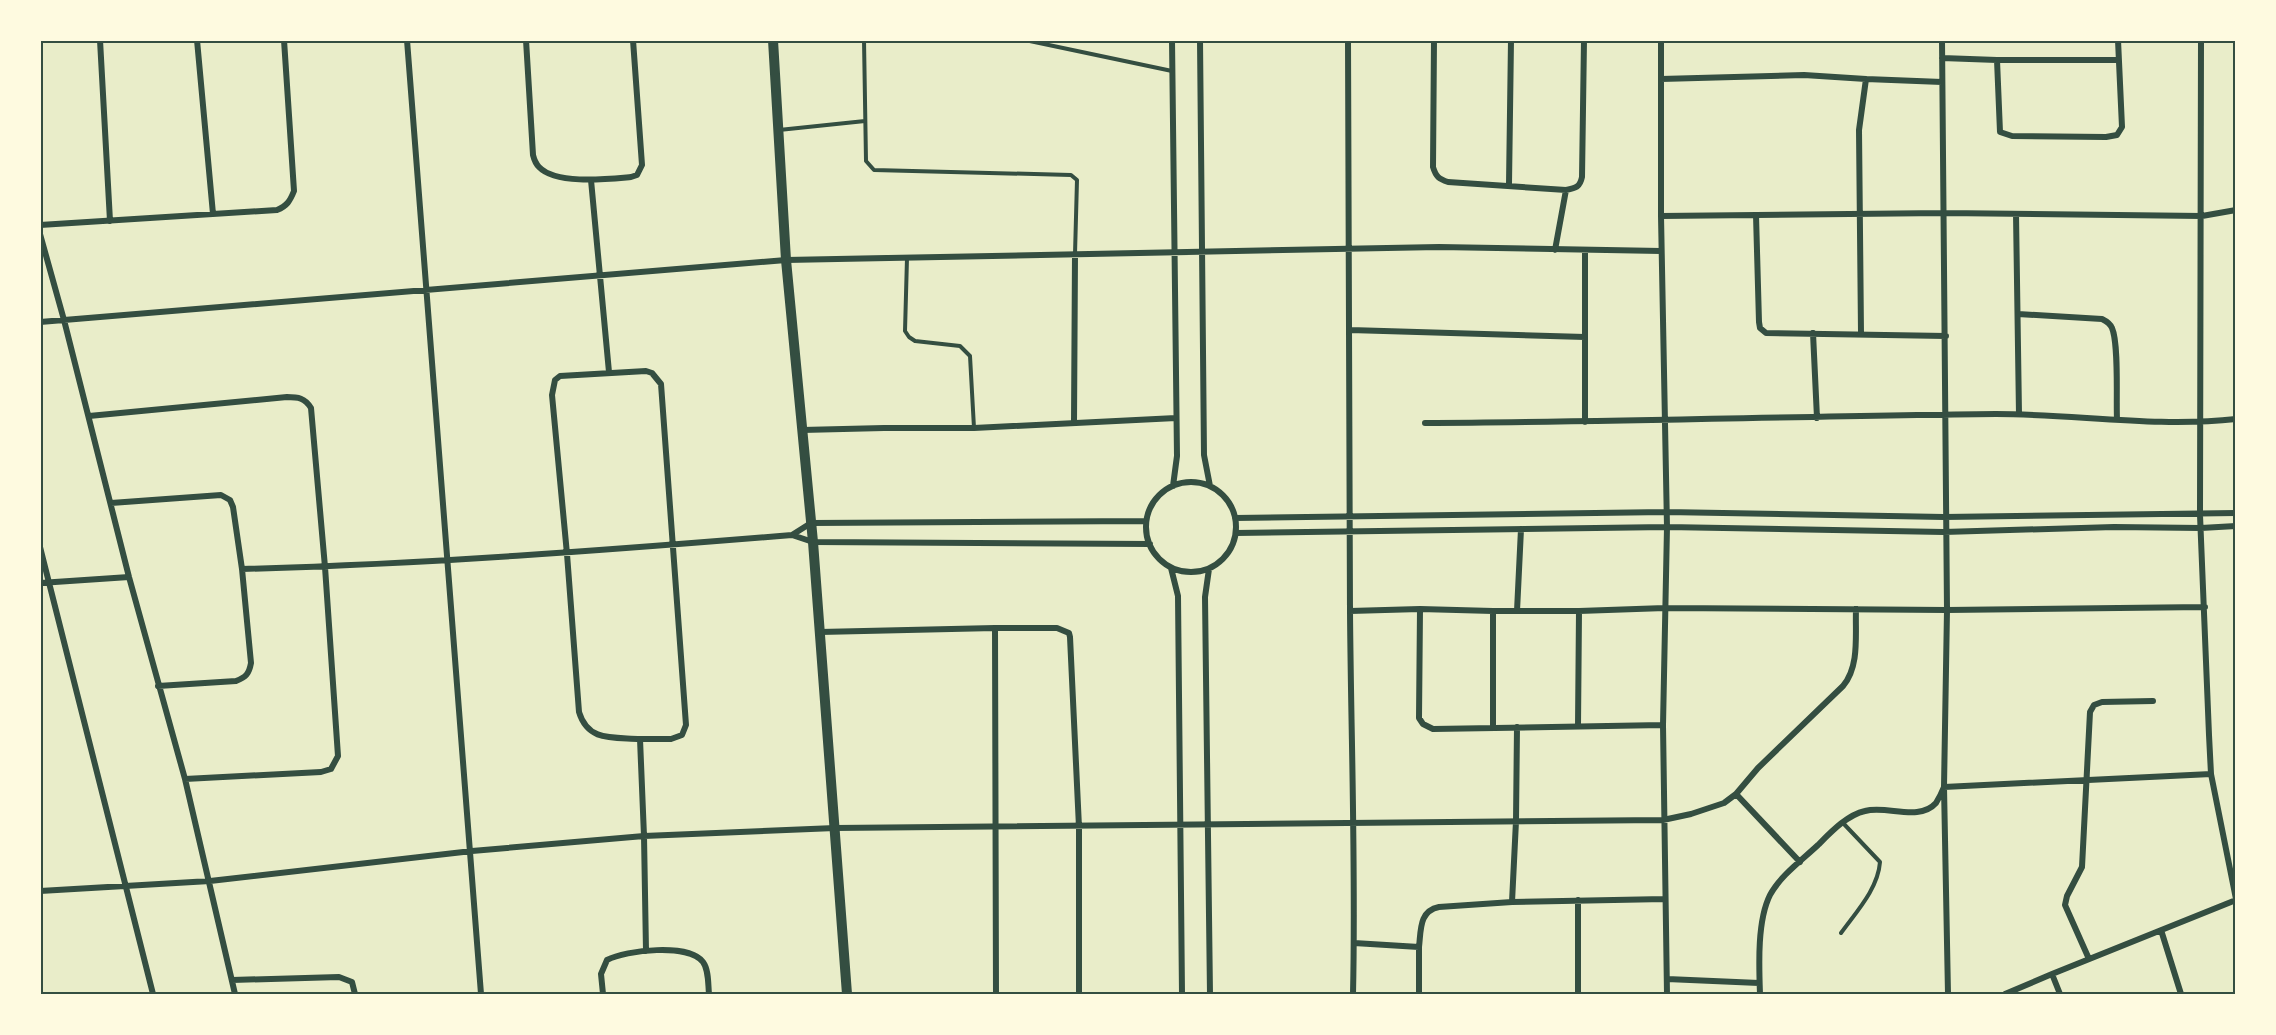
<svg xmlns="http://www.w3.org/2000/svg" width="2276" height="1035" viewBox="0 0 2276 1035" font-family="'Fira Sans Condensed',sans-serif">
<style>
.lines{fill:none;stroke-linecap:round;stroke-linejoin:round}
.service{stroke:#344e41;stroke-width:4}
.minor{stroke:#344e41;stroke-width:6}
.secondary{stroke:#344e41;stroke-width:10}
.neatline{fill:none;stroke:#344e41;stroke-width:2}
</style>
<rect width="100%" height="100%" fill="#e9edc9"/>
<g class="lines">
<path class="service" d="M864,40l2,121 8,9 197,5 6,5 -2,74
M1025,40l147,31
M779,130l86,-9
M907,258l-2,73 4,6 6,4 45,5 10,10 4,72
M1841,933c15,-21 37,-44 39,-71l-37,-39"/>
<path class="minor" d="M100,40l10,181
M197,40l16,174
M407,40l74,954
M526,40l7,115c1,4 3,9 6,12 17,18 69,12 92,10l6,-2 5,-10 -9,-125
M1172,40l5,416 -4,30
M1200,40l4,415 6,31
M1348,40c2,191 1,381 2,571 1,128 6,256 3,383
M1434,40l-1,127c3,10 6,12 15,15l118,8c10,-2 14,-3 16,-13l2,-137
M1661,40v176l6,311 -4,198 4,269
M1942,40l5,570 -3,177 4,207
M2201,40l-1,475 9,220 2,39 25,125
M1942,58l55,2 3,72 12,4 94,1 11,-2 5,-8 -4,-87
M1997,60h121
M1661,79l143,-4 62,4 -7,51 2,203
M1866,79l76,3
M591,180l18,192
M1509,184l2,-144
M2016,214l3,200
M1756,215l3,107 1,6 6,5 180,3
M1661,216l283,-3 258,3 34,-6
M40,225l237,-15c10,-4 13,-9 17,-19l-10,-151
M40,234l24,86 65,257 56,202 50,215
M1555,250l11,-60
M1585,251v171
M2018,314l84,5c4,2 8,4 10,9 7,16 4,71 5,91
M40,322l746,-62 653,-13 222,4
M1350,330l235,7
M1813,333l4,85
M89,416l198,-19c11,0 18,1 24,11l14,159 13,189 -7,13 -10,3 -136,7
M1074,423l1,-169
M1425,423c191,-1 381,-7 571,-9 80,0 160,14 240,5
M802,430l82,-2h90l202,-10
M1146 527a45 45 0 1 1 90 0a45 45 0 1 1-90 0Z
M111,503l110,-8 9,5 3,7 9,62 9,94c-2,11 -5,14 -15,18l-78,5
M1235,518l431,-6 278,5 292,-4
M1236,533l431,-6 277,5 170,-5 87,1 35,-2
M792,535l19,-12 335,-2
M40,547l113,447
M1171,568l7,28 4,398
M242,569c184,-5 366,-19 550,-34l21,7 337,2
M1209,569l-4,28 5,397
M40,583l89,-6
M1420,609l-1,109 4,6 10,5 230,-4
M1350,611l70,-2 73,2h86l86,-3 282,2 258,-3
M1517,611l4,-82
M995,628h62l12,5 1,4 9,190v167
M820,632l175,-4 1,366
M1578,726l1,-115
M1493,727v-116
M640,739c-27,-2 -52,3 -61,-27l-12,-158 -15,-159 3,-15 5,-4 86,-5 6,2 9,11 25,341 -4,10 -11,4h-31l4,97 2,115
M1736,794l64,68
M40,891l170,-10 262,-30 172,-15 191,-8 828,-8 28,-6 33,-11 12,-9 22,-26 85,-82c17,-20 12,-52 13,-77
M1578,900v94
M1512,902l4,-81 1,-94
M2161,930l20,64
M1354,943l65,4c2,-17 0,-36 20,-40l73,-5 153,-3
M2089,959l-24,-54 2,-9 15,-29 8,-155 4,-7 8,-3 51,-1
M2052,974l8,20
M1667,979l92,4
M232,980l107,-3 13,5 3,12
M603,994l-2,-20 6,-14c19,-10 82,-17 96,2 6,8 5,23 6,32
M1419,994v-47
M1760,994c-1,-28 -3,-73 10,-99 10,-19 32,-35 48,-50 13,-13 29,-30 47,-34 22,-6 54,11 71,-8 3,-5 6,-11 8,-16l267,-13
M2005,994l47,-20 184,-74"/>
<path class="secondary" d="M773,40l13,220 27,282 34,452"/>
</g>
<rect width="2276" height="1035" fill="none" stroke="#fefae0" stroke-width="84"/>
<rect x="42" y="42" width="2192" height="951" class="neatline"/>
</svg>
